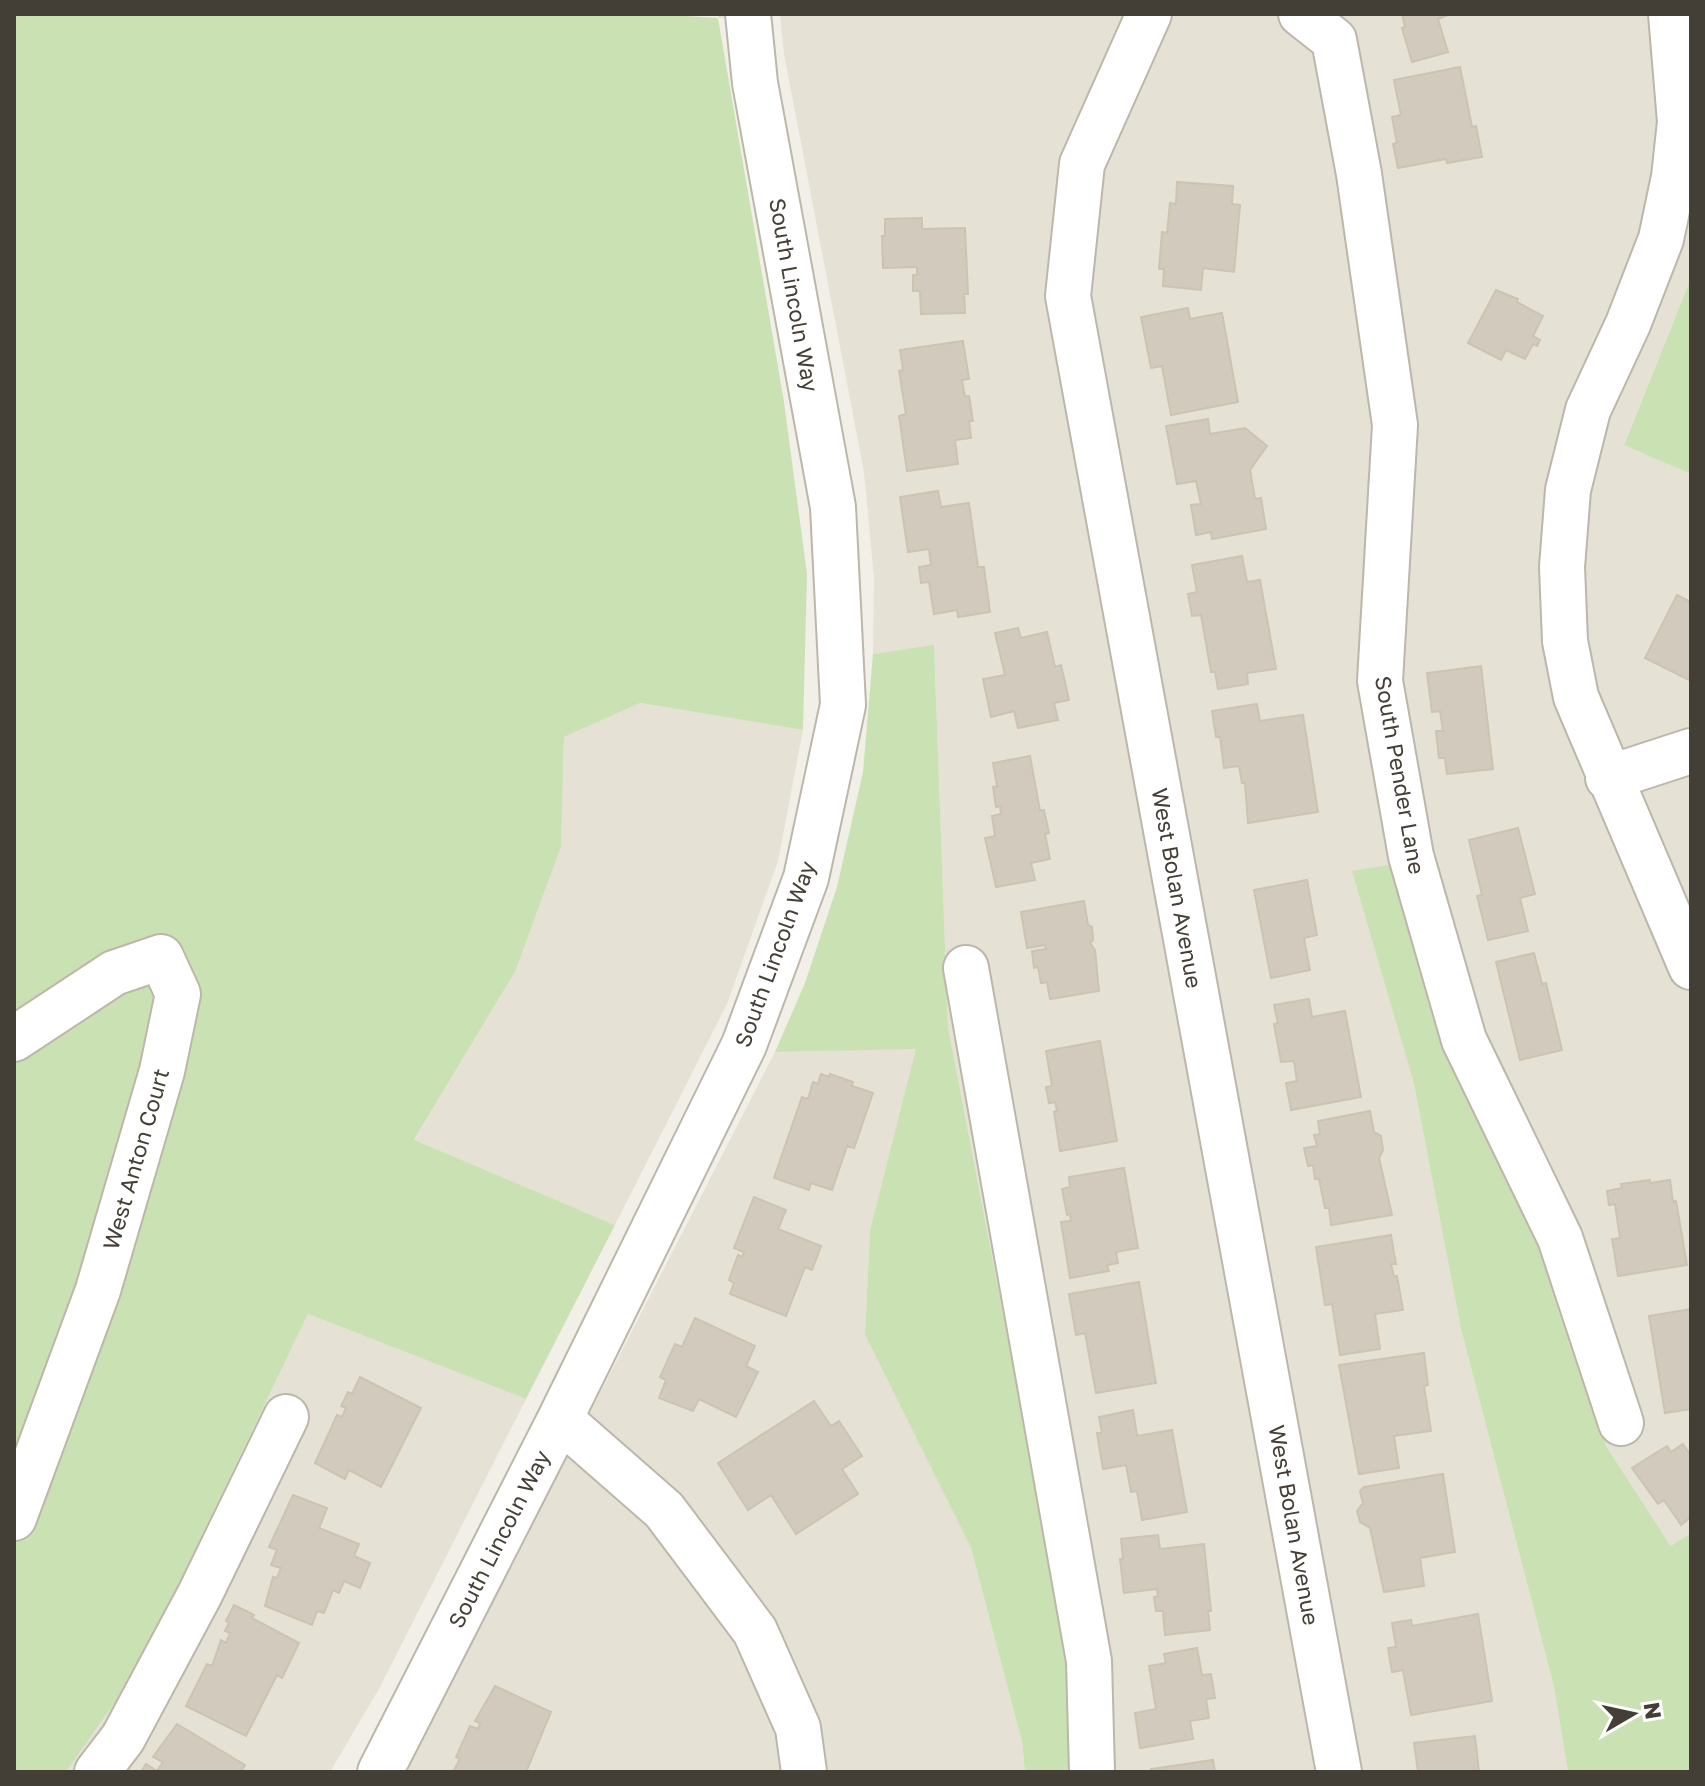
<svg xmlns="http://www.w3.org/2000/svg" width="1705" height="1786" viewBox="0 0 1705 1786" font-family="'Golos Text',sans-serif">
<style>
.residential{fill:#e5e1d5}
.green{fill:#cae2b3}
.building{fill:#d2cbbd;stroke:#ccc3b1;stroke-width:2}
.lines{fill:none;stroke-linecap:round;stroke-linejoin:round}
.minor-casing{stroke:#bcb7aa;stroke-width:48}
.minor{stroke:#fff;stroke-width:44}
.labels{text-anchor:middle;stroke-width:7;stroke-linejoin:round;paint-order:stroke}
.street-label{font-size:22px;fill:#443f36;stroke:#fff}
</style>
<rect width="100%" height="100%" fill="#f1efe7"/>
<path class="residential" d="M718,14h973v264l-67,166 67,30v1059l-19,14 -66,-101 -58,-203 -195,-372 61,213 47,245 93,358 14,85h-494l-3,-104 -123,-641 -14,-381 -61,8 1,-76 -10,-106 -80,-418 -4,-39 -62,3z
M639,703l164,27 -25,131 -51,143 -112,221 -201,-84 101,-169 46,-125 3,-110z
M917,1048l-47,182 -5,105 106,213 51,194 3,30h-622l89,-168 283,-552z
M308,1314l218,85 -146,288 -50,85h-264l71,-101z"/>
<path class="green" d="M14,14h639l65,4 66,384 23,172 -4,156 -163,-27 -76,34 -3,110 -46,125 -101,168 201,85 -89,174 -218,-85 -171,357 -71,101h-52z
M1691,278v196l-67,-29z
M934,645l14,382 123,641 3,104h-49l-3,-30 -51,-194 -106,-213 5,-105 46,-181 -141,3 30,-69 32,-96 26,-115 10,-118z
M1394,864l154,379 58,203 65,100 20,-13v239h-123l-14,-85 -93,-358 -47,-245 -62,-213z"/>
<path class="building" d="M1402,14h48l-12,5 10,33 -36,10 -10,-34 3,-1z
M1460,67l12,60 4,-1 6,31 -35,6 -1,-4 -48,9 -5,-24 4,-1 -5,-26 9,-2 -7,-35z
M1177,182l56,4 -1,18 8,1 -6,67 -31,-4 -2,22 -38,-4 1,-17h-5l3,-37 5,1 3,-30 6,1z
M922,218v11l43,-1 3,66h-4l1,19 -44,1 -1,-23h-7v-16h4v-8l-34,1 -1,-32h3v-17z
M1496,290l22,9 -1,3 26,14 -10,20 7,4 -3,6 -4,-2 -8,15 -19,-9 -5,10 -33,-17z
M1188,308l2,11 32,-6 16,89 -67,13 -9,-49 -11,2 -10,-51z
M963,341l6,38 -7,1 3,17 4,-1 4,25h-4l2,17 -16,2 3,24 -51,7 -8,-55 7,-2 -7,-43 4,-1 -3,-20z
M1208,419l2,15 35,-6 22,18 -17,24 5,29 6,-1 5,31 -54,10 -1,-7 -15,3 -5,-30 10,-1 -5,-23 -19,3 -11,-58z
M938,491l3,16 28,-4 9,64h6l6,45 -32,5 -1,-7 -23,4 -5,-32 -8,1 -2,-16 12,-2 -2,-16 -21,3 -8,-55z
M1242,556l5,26 13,-2 16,89 -29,4 1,11 -30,5 -3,-17h-4l-10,-57 -9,1 -4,-22 9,-2 -5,-27z
M1677,595l14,7v74l-2,4 -44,-22z
M1018,628l3,10 26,-6 8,35 6,-2 8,35 -15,3 4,17 -40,8 -4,-17 -23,6 -8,-38 22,-4 -10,-42z
M1481,666l12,103 -46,5 -2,-16h-6l-3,-27h7l-3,-20 -8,1 -5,-39z
M1257,704l3,17 43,-6 15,97 -70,11 -3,-40h-3l-3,-17 -15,2 -4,-31h-4l-4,-26z
M1030,756l10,55 4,-1 5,23 -4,1 5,25 -19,4 4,17 -39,7 -11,-49 10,-2 -3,-20 9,-2 -1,-8 -4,1 -3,-20 4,-1 -4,-23z
M1518,828l17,66 -15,4 8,33 -40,9 -11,-44 5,-1 -13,-55z
M1307,880l10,55 -13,3 6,32 -39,8 -17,-88z
M1084,901l4,24 4,2 1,13 -3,3 5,7 4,41 -49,8 -3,-17 -6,1 -3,-16 -4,1 -2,-17 14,-2 -1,-4 -18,3 -6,-36z
M1534,953l8,31 4,-1 16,67 -42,10 -24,-98z
M1309,999l3,18 33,-6 16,86 -70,13 -5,-27 11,-2 -3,-20 -13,1 -7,-38 4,-1 -4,-18z
M1100,1041l17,100 -57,10 -6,-39 3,-1 -2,-9 -6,1 -3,-16 6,-1 -6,-35z
M821,1074l8,3 1,-3 23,8 -1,4 21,7 -19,55 -7,-2 -15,44 -21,-7 -2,7 -35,-12 28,-81 6,2 5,-17 5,2z
M1370,1111l4,21 7,4 2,14 -4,8 13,57 -61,10 -2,-17h-4l-6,-29h-4l-2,-14 -5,1 -4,-18 13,-2 -3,-11 6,-1 -2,-13z
M1124,1168l14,80 -22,4 2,11 -11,2 2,6 -39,7 -9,-56 10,-1 -1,-7 -3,1 -5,-26 8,-2 -1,-10z
M1650,1180v3l20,-3 3,22 3,-1 11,64 -69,11 -6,-37 8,-1 -5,-34 -6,1 -2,-14 15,-3 -1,-4z
M754,1197l32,13 -8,19 43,17 -9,24 -7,-3 -19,49 -56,-22 4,-11 -5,-3 9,-25 4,2 2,-5 -10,-4z
M1391,1235l5,29h-5l3,13 3,-1 6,34 -28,4 5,35 -40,6 -8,-51 -7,1 -9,-58z
M1139,1282l17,101 -60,10 -11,-60 -9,2 -7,-41z
M1691,1309v100l-26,4 -16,-97z
M695,1318l60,28 -9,20 12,6 -22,45 -37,-18 -6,12 -34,-13 7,-18 -6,-3 15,-33 7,3z
M1424,1353l4,32 -4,1 7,45 -37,5 5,32 -40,6 -20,-109z
M360,1377l61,31 -40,79 -32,-17 -4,9 -30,-16 22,-48 5,2 4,-9 -5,-2 7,-14 4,2z
M814,1401l17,25 8,-5 23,35 -20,13 16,25 -62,40 -25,-39 -23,15 -30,-47z
M1133,1410l4,26 35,-6 15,82 -45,8 -5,-29 -6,1 -5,-27 -23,4 -6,-36h5l-3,-16z
M1683,1444l8,12v61l-10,8 -17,-25 -6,4 -26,-36 35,-22 4,6z
M1443,1474l12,78 -35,6 4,28 -40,6 -14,-64 -10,-6 -3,-11 6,-8 -3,-12 4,-4z
M293,1495l34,13 -8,20 40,16 -5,12 16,7 -10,25 -16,-7 -5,12 -6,-3 -9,23 -7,-2 -5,14 -47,-19 8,-29 4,1 4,-10 -10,-3 6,-15 -8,-3z
M1158,1535l2,14 44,-5 7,67h-3l2,19 -45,5 -2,-24h-7l-2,-14 4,-1 -1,-7 -33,4 -4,-34h3l-2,-20z
M234,1605l20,10 -2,3 47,25 -17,35 -5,-3 -31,61 -60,-30 21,-42 5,2 9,-26 5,3 4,-10 -5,-2 4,-8 -3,-2z
M1478,1614l14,87 -81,14 -8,-45 -11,2 -4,-24 8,-1 -4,-24 19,-3 1,6z
M1197,1648l5,27 9,-1 4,24 -9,1 3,19 -19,3 3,18 -53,9 -5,-35 21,-4 -7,-43 17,-3 -2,-9z
M495,1686l56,26 -25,60h-73l7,-13 -4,-2 14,-31 8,3 2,-6 -5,-2z
M177,1724l68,41 -4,7h-100l5,-8 11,7 6,-9 -10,-5z
M1475,1736l4,36h-61l-4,-29z
M1213,1760l2,12h-64v-3z"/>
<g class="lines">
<g class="minor-casing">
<path id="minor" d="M1149,14l-67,150 -14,132 271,1476
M1301,14l33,26 25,134 36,251 -15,256 31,175 53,184 96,198 61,185
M1671,14l9,108 -6,55 -13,62 -33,85 -40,86 -20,80 -6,77 3,74 11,56 115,270
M1608,778l83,-27
M966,968l123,693 3,111
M14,1039l100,-66 47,-16 17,37 -16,77 -64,219 -84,228
M560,1419l104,91 91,121 43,97 6,44
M97,1772l26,-34 77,-144 86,-177
M380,1772l180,-353 184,-374 62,-167 37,-173 -10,-198 -78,-424 -7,-69"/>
</g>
<use href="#minor" class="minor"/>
</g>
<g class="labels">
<g class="street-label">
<text transform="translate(794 295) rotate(80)" y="8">South Lincoln Way</text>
<text transform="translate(1400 775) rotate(80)" y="8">South Pender Lane</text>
<text transform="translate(1177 888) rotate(80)" y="8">West Bolan Avenue</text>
<text transform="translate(775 954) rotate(-70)" y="8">South Lincoln Way</text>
<text transform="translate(136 1159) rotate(-74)" y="8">West Anton Court</text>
<text transform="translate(1294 1525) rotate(80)" y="8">West Bolan Avenue</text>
<text transform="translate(499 1539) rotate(-63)" y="8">South Lincoln Way</text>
</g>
</g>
<rect width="1705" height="1786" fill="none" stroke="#443f36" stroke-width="32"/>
<g transform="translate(1633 1714) rotate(81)" stroke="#ffffff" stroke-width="6" paint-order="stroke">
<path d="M0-6L14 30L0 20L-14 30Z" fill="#443f36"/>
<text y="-12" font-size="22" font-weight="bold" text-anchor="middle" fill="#443f36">N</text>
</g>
</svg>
